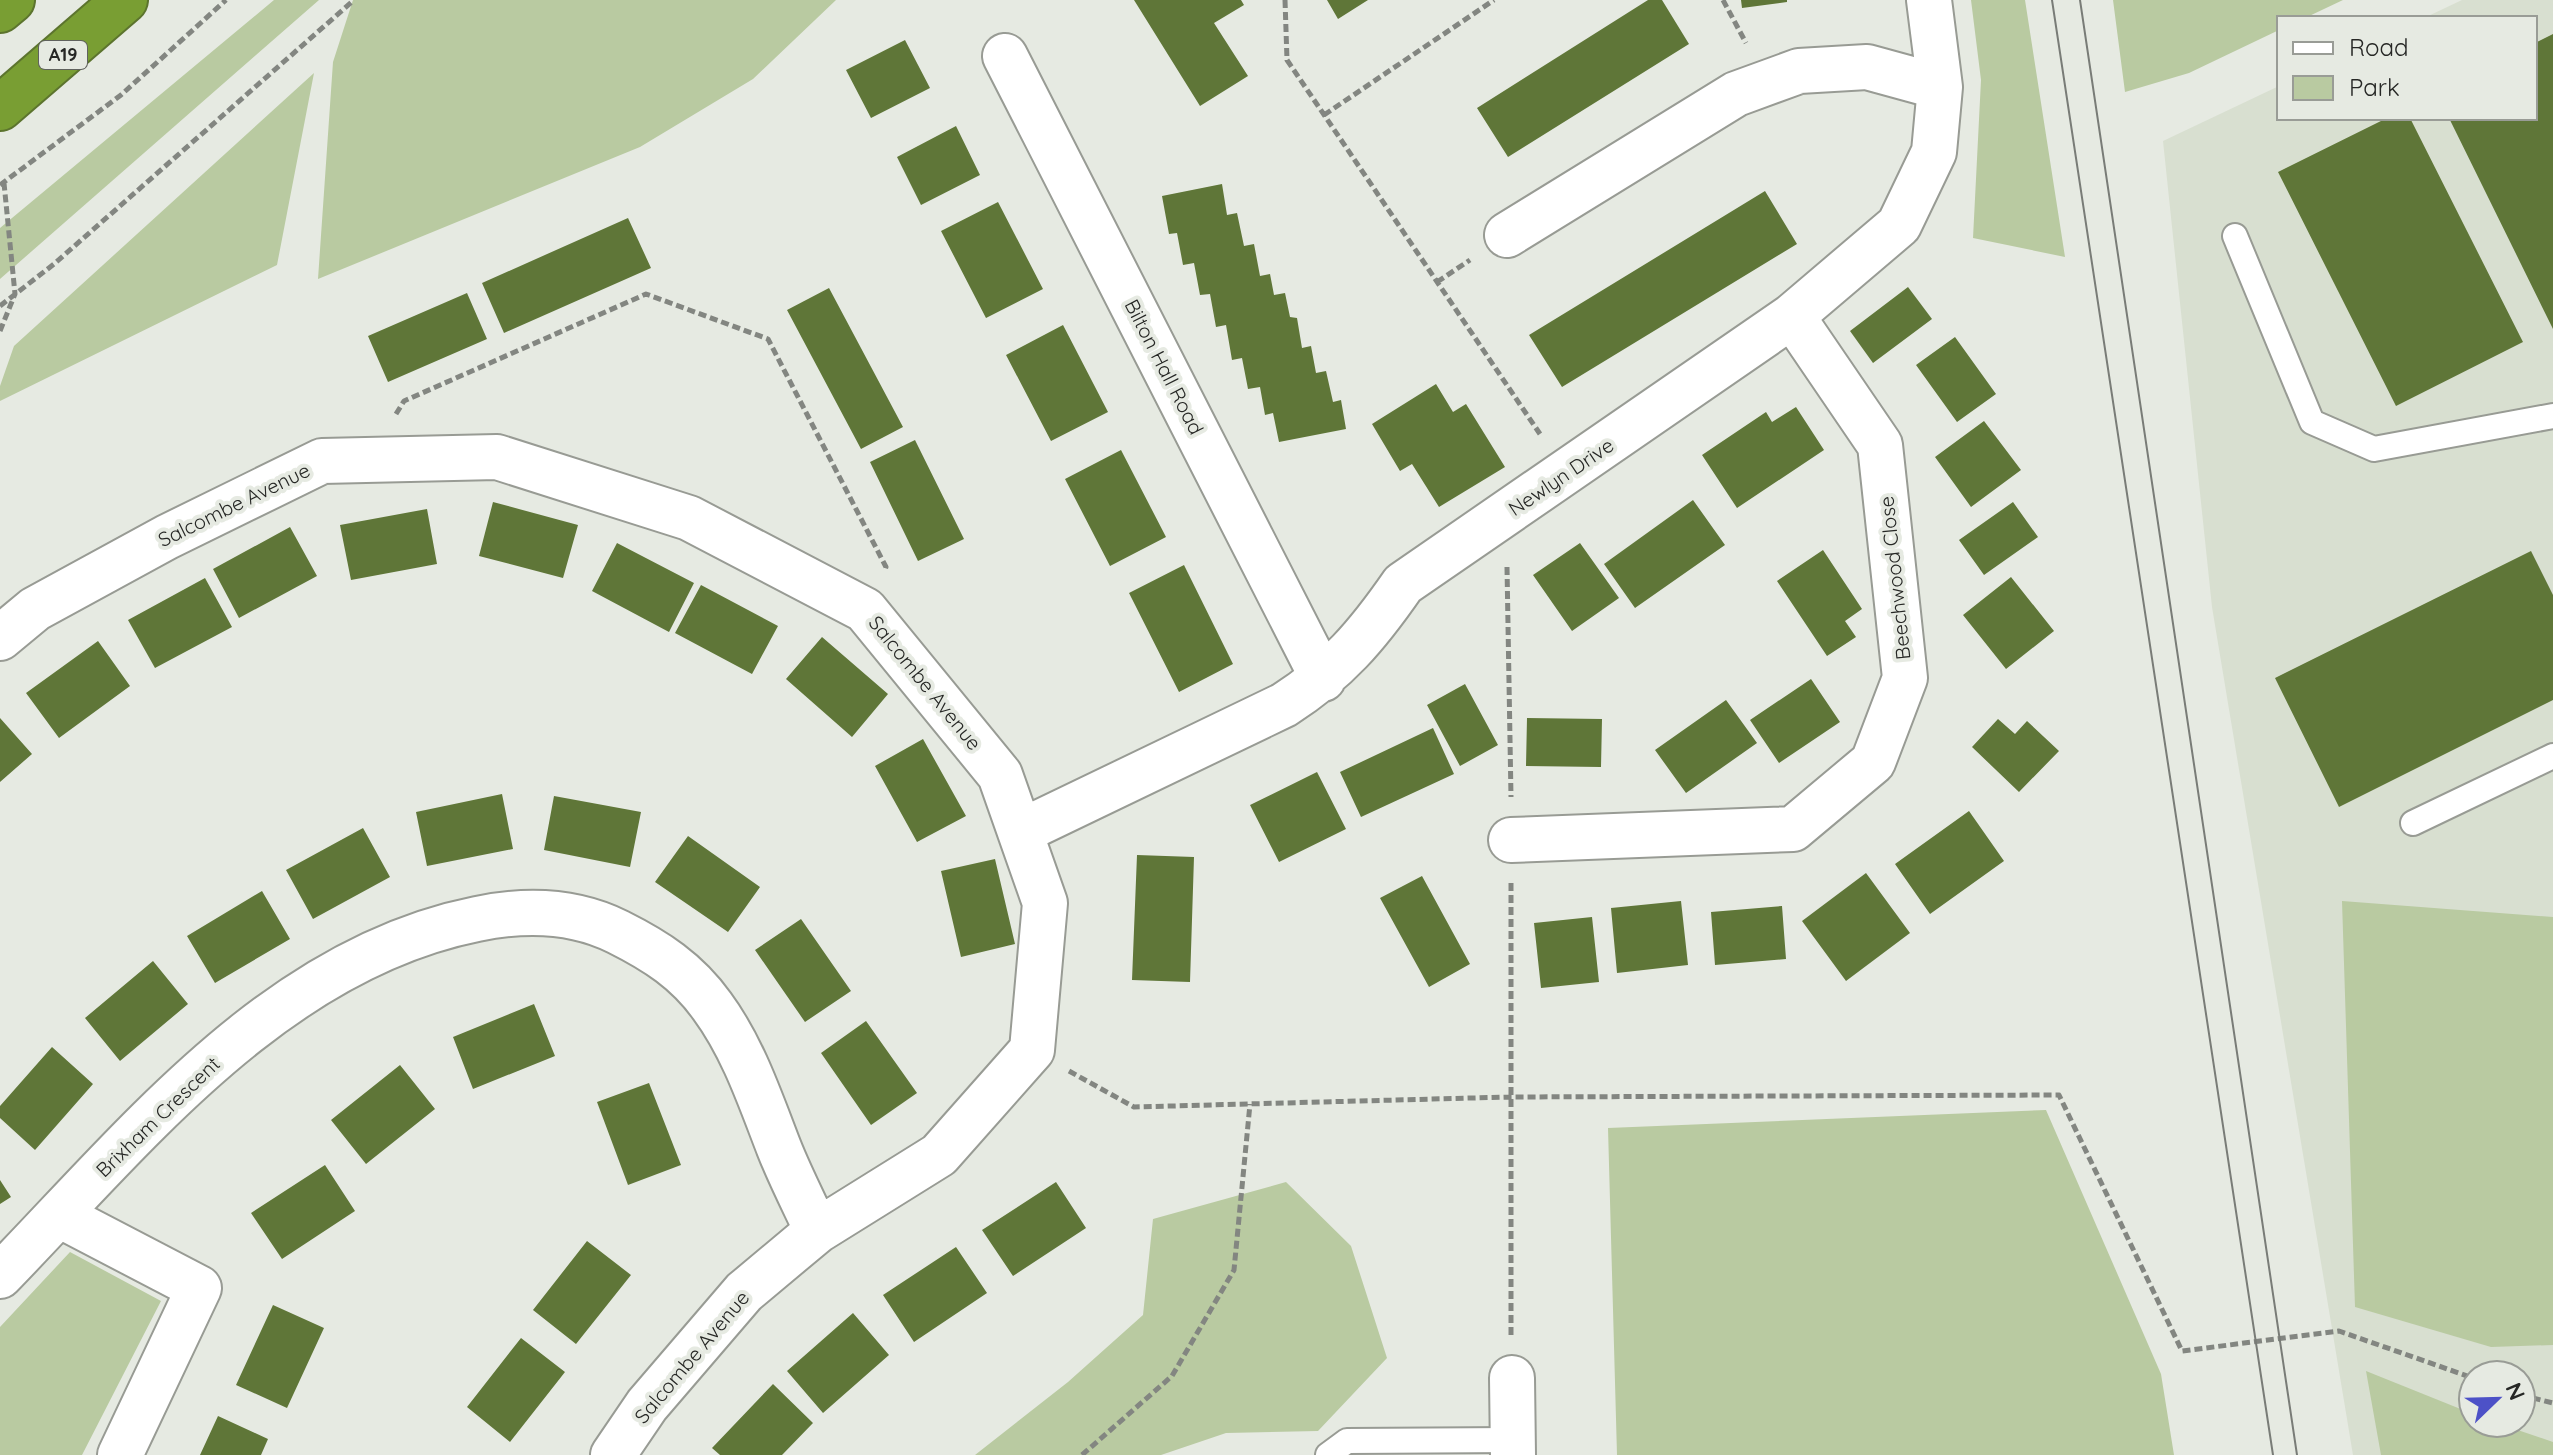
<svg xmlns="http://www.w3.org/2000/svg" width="2553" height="1455" viewBox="0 0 2553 1455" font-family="Quicksand,sans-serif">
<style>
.built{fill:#d8dfd0;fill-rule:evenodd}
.green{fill:#b9caa1}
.building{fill:#5f7638}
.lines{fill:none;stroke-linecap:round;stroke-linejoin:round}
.lane-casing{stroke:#989b94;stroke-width:28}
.street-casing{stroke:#989b94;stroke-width:48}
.highway-casing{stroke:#5c742e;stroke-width:48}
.path{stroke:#838681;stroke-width:5;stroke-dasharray:8 4;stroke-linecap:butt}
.lane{stroke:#fff;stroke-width:24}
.street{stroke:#fff;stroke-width:44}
.highway{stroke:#799e33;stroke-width:44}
.tram{stroke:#797c77;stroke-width:2}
.labels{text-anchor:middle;stroke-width:8;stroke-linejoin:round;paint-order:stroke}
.shield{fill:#e6eae2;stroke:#60625e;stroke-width:2}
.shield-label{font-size:18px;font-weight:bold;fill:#262725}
.street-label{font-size:20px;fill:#262725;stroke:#e6eae2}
</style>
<rect width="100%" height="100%" fill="#e6eae2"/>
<path class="built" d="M2462,0h91v1455h-200l-141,-848 -49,-466 116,-55v32h256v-100h-111zM2473,1375h48v48h-48z"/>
<path class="green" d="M274,0h45l-319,279v-51z
M353,0h483l-83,79 -113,68 -322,132 15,-217z
M1971,0h54l40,257 -92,-19 8,-158z
M2113,0h230l-38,18h-26v12l-90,43 -64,19z
M314,73l-37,192 -277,136v-15l14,-40z
M2342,901l211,16v428l-62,2 -136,-40z
M2046,1110l115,264 13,81h-557l-9,-327z
M1286,1182l65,64 36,112 -69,73 -92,2 -65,22h-186l93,-73 75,-67 10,-96z
M70,1252l91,49 -79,154h-82v-128z
M2366,1371l107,43v9h24l56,19v13h-172z"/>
<path class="building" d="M1134,0h107l3,5 -30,18 34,53 -48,30z
M1327,0h41l-30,19z
M1648,0h14l27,44 -181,113 -31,-49z
M1741,0h46v2l-45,6z
M2553,34v295l-104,-211h86v-75z
M905,40l25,48 -59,30 -25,-48z
M2387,118h23l113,224 -127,64 -118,-234z
M956,126l24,49 -59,30 -24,-48z
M1222,184l5,31 10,-2 7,33 10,-2 6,32 10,-2 4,21 11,-2 5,24 7,1 5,30 9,-2 5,27 10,-2 7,31 8,-2 5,29 -67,13 -6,-29 -8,2 -5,-28 -12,2 -6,-31 -10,2 -6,-35 -10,2 -6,-33 -10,1 -6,-32 -11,2 -6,-32 -8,1 -7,-38z
M1765,191l32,53 -235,143 -33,-52z
M998,202l45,87 -57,29 -45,-87z
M628,218l23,50 -147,65 -22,-50z
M1908,287l24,32 -59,44 -23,-32z
M829,288l74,139 -42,22 -74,-139z
M467,293l20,46 -99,43 -20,-46z
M1063,325l45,87 -57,29 -45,-86z
M1955,337l41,57 -39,28 -41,-57z
M1436,384l17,28 13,-8 39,63 -66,40 -27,-43 -12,7 -28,-47z
M1796,407l28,43 -87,58 -35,-53 64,-43 6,10z
M1984,421l37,49 -50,37 -36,-50z
M915,440l49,99 -46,22 -48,-99z
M1121,450l45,87 -56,29 -45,-87z
M1693,500l32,45 -90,63 -31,-44z
M493,502l85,23 -15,53 -84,-22z
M2013,502l25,35 -54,38 -25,-35z
M427,509l10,55 -86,16 -11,-55z
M290,527l27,49 -78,42 -26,-49z
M617,543l77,40 -25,49 -77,-41z
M1580,543l39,55 -47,33 -39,-56z
M1823,550l39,59 -17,12 11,16 -29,19 -50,-75z
M2531,551l22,44v105l-214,107 -64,-129z
M1184,565l49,99 -54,28 -50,-99z
M2011,577l43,54 -48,38 -43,-54z
M205,578l27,49 -77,41 -27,-48z
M701,585l77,41 -26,48 -77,-41z
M822,637l66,57 -36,43 -66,-58z
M98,641l32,45 -71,52 -33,-45z
M1811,679l29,43 -61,41 -29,-43z
M1465,684l33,61 -38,21 -33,-61z
M1726,700l31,43 -71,50 -31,-43z
M0,718l32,36 -32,28z
M1527,718l75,1 -1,48 -75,-1z
M1998,719l17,15 12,-13 32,30 -40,41 -47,-45z
M1433,728l21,46 -93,43 -21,-45z
M923,739l43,77 -49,26 -42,-76z
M1317,772l29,57 -67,33 -29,-57z
M502,794l11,55 -86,17 -11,-54z
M554,796l87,16 -11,55 -86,-17z
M1969,811l35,50 -74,53 -35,-50z
M363,828l27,49 -77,42 -27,-49z
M688,836l72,51 -32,45 -73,-50z
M1137,855l57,2 -4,125 -58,-2z
M995,859l20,85 -54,13 -20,-86z
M1866,873l44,60 -64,48 -44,-60z
M1422,876l48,88 -41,23 -49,-89z
M262,891l28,48 -75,44 -28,-47z
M1681,901l7,64 -71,8 -6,-65z
M1782,906l4,53 -71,6 -4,-53z
M1592,917l7,65 -58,6 -7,-65z
M801,919l50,72 -46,31 -50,-72z
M153,961l35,43 -68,57 -35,-43z
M534,1004l21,52 -82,33 -20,-52z
M866,1021l51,72 -46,32 -50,-72z
M52,1047l41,37 -58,66 -35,-32v-12z
M400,1065l35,44 -69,55 -35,-44z
M649,1083l32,82 -53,20 -31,-83z
M325,1165l30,46 -73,48 -31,-46z
M0,1180l11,17 -11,7z
M1056,1182l30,46 -73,48 -31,-46z
M587,1241l44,34 -55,69 -43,-34z
M956,1247l31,46 -73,49 -31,-47z
M273,1305l51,23 -37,80 -51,-23z
M853,1313l36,42 -66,58 -36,-42z
M521,1338l44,34 -55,70 -43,-35z
M773,1384l40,39 -31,32h-62l-8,-7z
M218,1416l50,23 -7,16h-61z"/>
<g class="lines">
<g class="lane-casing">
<path id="lane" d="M2235,236l77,186 62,27 179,-33
M2413,823l140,-67
M1328,1455l19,-14 166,-1"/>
</g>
<g class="street-casing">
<path id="street" d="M1005,56l318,623
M1507,235l229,-141 63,-23 68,-4 73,20
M0,638l35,-29 132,-72 155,-76 175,-4 192,61 176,92 135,165 45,128 -13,147 -93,105 -122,76 -73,61 -97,113 -34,50
M1020,832l264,-127c53,-34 83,-69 119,-121l389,-268 107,-91 35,-73 6,-65 -11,-87
M1511,840l282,-11 80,-67 32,-84 -25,-233 -88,-129
M59,1215l140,73 -79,167
M0,1276c136,-140 276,-317 477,-357 48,-10 97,-9 141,13 38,19 69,39 94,74 31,42 48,93 67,142 11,28 25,55 38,83
M1512,1378l1,77"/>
</g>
<g class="highway-casing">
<path id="highway" d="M0,10l12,-10
M0,108l125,-108"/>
</g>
<path class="path" d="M1285,0l2,60 253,374
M1723,0l23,43
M1324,115l170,-115
M0,185l121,-90 105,-95
M1437,282l33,-22
M0,306l54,-42 300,-264
M0,331l15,-37 -11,-111
M396,414l8,-13 242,-107 122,45 118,228 -1,3
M1507,567l4,230
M1511,883v454
M1069,1071l65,36 375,-10 550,-2 123,256 157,-20 134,47
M2521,1395l32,8
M1082,1455l90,-79 62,-106 16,-166"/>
<use href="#lane" class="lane"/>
<use href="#street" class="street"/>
<use href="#highway" class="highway"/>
<path class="tram" d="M2052,0l221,1455
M2080,0l217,1455"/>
</g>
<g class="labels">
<rect class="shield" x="39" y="41" width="48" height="28" rx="6"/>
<g class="shield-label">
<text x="63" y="61">A19</text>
</g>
<g class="street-label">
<text transform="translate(1164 367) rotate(63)" y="7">Bilton Hall Road</text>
<text transform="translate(1561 477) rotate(-34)" y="7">Newlyn Drive</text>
<text transform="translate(234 505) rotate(-26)" y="7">Salcombe Avenue</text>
<text transform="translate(1895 578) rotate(-96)" y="7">Beechwood Close</text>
<text transform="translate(925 683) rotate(51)" y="7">Salcombe Avenue</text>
<text transform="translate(158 1117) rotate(-44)" y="7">Brixham Crescent</text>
<text transform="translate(692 1357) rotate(-50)" y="7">Salcombe Avenue</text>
</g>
</g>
<rect x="2277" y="16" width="260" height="104" fill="#e6eae2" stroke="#999c96" stroke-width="2"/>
<rect x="2293" y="42" width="40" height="12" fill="#ffffff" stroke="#999c96" stroke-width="2"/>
<text x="2349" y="56" font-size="24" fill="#262725">Road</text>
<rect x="2293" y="76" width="40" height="24" fill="#b9caa1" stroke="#999c96" stroke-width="2"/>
<text x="2349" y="96" font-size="24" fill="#262725">Park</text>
<g transform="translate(2497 1399) rotate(67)"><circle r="38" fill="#e6eae2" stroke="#999c96" stroke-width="2"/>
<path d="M0-6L14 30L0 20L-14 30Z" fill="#4d51c7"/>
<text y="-12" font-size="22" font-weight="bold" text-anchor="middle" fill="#262725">N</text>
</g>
</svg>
